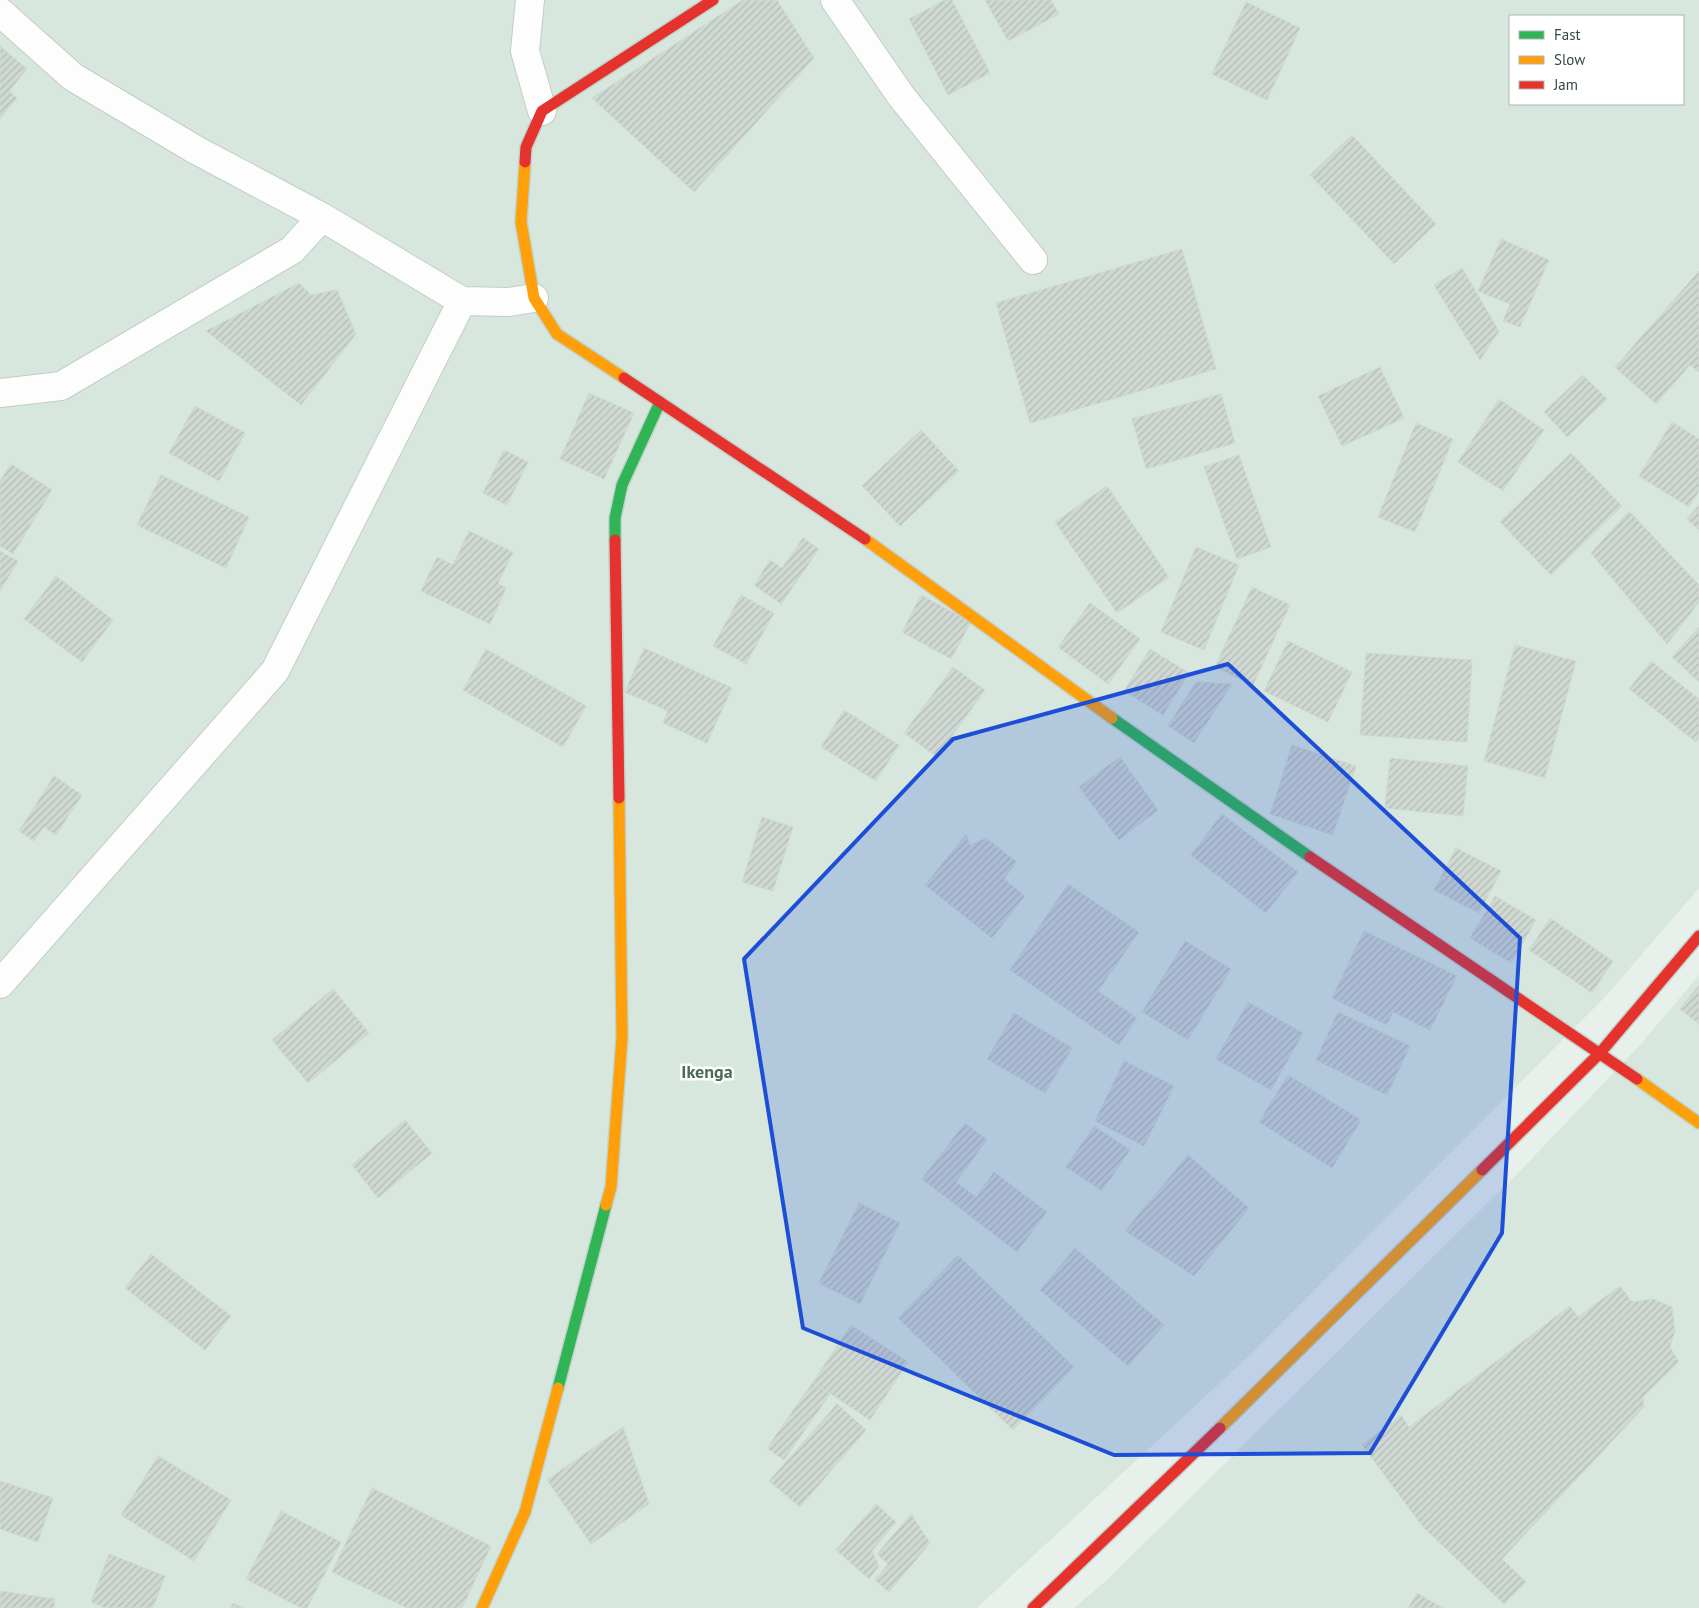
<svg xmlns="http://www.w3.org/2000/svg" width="1699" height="1608" viewBox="0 0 1699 1608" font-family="'PT Sans',sans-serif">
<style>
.residential{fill:#d7e7de;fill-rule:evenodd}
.building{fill:url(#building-hatch);stroke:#ced9d2}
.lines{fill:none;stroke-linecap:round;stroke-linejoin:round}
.street-casing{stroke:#c4cdc8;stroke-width:30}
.fast-casing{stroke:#c1d3ca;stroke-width:14}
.slow-casing{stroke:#c1d3ca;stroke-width:14}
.jam-casing{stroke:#c1d3ca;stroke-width:14}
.street{stroke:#fcfdfc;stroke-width:28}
.fast{stroke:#30b455;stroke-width:11}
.slow{stroke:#ff9f0a;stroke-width:11}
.jam{stroke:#e5322d;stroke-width:11}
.marked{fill:#1d4ed8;fill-opacity:0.2;stroke:#1d4ed8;stroke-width:4;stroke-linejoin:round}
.labels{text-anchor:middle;stroke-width:5;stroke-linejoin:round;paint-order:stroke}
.quarter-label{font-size:18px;font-weight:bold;fill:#496c56;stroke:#fff}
</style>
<defs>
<pattern id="building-hatch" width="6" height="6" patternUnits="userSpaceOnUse" patternTransform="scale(1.25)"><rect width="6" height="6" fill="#cfd8d3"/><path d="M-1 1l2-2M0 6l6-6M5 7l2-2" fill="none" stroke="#b2bbb6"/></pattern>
</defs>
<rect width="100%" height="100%" fill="#e8f0ec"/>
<path class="residential" d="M0,0h1699v888l-94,109 -353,356 -275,255h-977zM1510,16h173v88h-173z
M1699,975v633h-625l33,-28 410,-406 122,-128z"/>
<path class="building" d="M743,0h34l37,58 -120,134 -102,-94z
M945,0h7l38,73 -42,22 -39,-76z
M985,0h66l8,14 -51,27z
M1246,2l54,26 -33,72 -55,-26z
M0,46l27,23 -18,22 8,7 -17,21z
M1352,135l84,89 -42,40 -84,-89z
M1501,239l48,21 -29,67 -17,-6 7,-17 -32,-13z
M1182,249l34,120 -186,54 -34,-120z
M1462,268l37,63 -19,29 -46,-75z
M1699,271v101l-9,-7 -34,39 -41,-37z
M299,283l12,12 26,-5 19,44 -55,71 -95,-74z
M1380,367l24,51 -62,28 -24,-50z
M1583,375l24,24 -40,38 -23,-25z
M589,393l45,20 -30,66 -44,-20z
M1221,394l14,49 -89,26 -14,-50z
M1499,399l45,31 -41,61 -45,-29z
M195,406l50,27 -26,48 -50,-28z
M1672,422l27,17v52l-10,16 -50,-31z
M1416,423l37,16 -38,93 -37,-15z
M921,430l38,41 -59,55 -38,-40z
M504,450l24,12 -21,43 -24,-12z
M1571,453l51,53 -71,69 -51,-53z
M1239,455l32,92 -34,12 -33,-92z
M11,464l41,26 -39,64 -13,-8v-65z
M161,475l88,42 -23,51 -89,-43z
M1107,486l62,91 -52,36 -62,-91z
M1699,505v25l-12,-11z
M1629,511l70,74v17l-32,42 -76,-91z
M469,531l44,21 -15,32 8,4 -16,36 -69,-33 16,-34 16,8z
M803,538l16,11 -38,55 -27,-19 16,-25 12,8z
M1196,547l43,18 -35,85 -43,-18z
M0,551l18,10 -18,30z
M56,576l57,44 -31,42 -58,-43z
M1252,587l38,18 -37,80 -38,-18z
M741,595l33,18 -28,51 -33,-18z
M921,595l50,27 -20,37 -49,-27z
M1090,603l50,36 -32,45 -50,-37z
M1699,627v55l-27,-25z
M1288,641l64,31 -24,50 -64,-31z
M1515,645l61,16 -31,117 -61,-17z
M644,648l88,40 -25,55 -44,-20 5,-12 -43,-19z
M486,649l100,57 -23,41 -100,-57z
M1150,649l39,24 -26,42 -39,-24z
M1366,653l106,7 -5,82 -107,-7z
M1651,661l48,38v39l-3,4 -67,-53z
M953,667l32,23 -48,67 -33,-24z
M1196,682l36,2 -38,59 -26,-17z
M844,710l55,35 -23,36 -55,-34z
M1292,745l64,21 -23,69 -63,-21z
M1120,757l38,53 -39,30 -40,-53z
M1390,758l78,8 -5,50 -78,-8z
M54,776l28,19 -26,40 -12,-8 -10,14 -15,-10z
M1222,814l76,58 -32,41 -75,-58z
M762,817l31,10 -20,64 -31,-9z
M966,834l4,11 16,-7 31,24 -13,17 21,17 -33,42 -67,-53z
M1456,848l45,23 -22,42 -45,-23z
M1068,884l71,48 -41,59 39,27 -18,27 -109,-75z
M1495,896l41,24 -25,43 -41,-25z
M1550,918l63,43 -21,32 -63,-43z
M1364,931l93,45 -27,54 -37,-18 -6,13 -55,-27z
M1185,941l46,28 -43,71 -46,-28z
M1699,985v39l-19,-15z
M333,989l36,44 -61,50 -36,-43z
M1248,1002l55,31 -32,57 -55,-31z
M1338,1012l72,34 -23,49 -71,-35z
M1014,1013l58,35 -27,45 -58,-34z
M1124,1061l50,25 -30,60 -49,-25z
M1288,1075l73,45 -29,48 -73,-46z
M405,1120l27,33 -54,45 -26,-33z
M965,1123l22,17 -31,42 20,15 18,-25 53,40 -30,40 -95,-73z
M1094,1126l36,24 -28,41 -36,-24z
M1188,1155l61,53 -55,68 -69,-45z
M859,1203l41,20 -40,81 -41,-21z
M1075,1248l89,77 -36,41 -88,-76z
M151,1254l80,62 -26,34 -80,-62z
M958,1255l116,112 -61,63 -115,-112z
M1620,1286l12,16 21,-3 19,8 3,24 -5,16 9,15 -36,35 1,10 -142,152 24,23 -22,22 -81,-77 -61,-82 39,-30 8,12 161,-121 8,11z
M851,1325l57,37 -38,58 -57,-38z
M813,1382l17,12 -46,66 -17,-12z
M837,1404l29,26 -66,77 -31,-26z
M623,1427l26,77 -58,40 -44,-64z
M158,1456l73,44 -37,61 -73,-46z
M0,1481l53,17 -15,44 -38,-13z
M372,1488l119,58 -29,62h-55l-75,-36z
M876,1504l20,18 -24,29 7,15 -10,13 -33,-29z
M281,1511l60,31 -34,66h-6l-55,-29z
M911,1514l19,29 -41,49 -14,-12 13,-16 -11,-10z
M109,1554l56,22 -12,32h-48l-14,-6z
M0,1591l55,8 -1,9h-54z
M1417,1593l26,15h-35z
M233,1603l10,5h-12z"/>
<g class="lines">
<g class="street-casing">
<path id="street" d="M530,0l-5,51 17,60
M835,0l66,96 132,164
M0,12l73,65 123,73 126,67 140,84 47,1 25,-4
M0,393l61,-7 231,-136 30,-33
M0,984l275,-313 187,-370"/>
</g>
<g class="fast-casing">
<path id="fast" d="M615,540v-22l7,-33 38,-83
M1112,718l198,139
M558,1388l48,-183"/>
</g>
<g class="slow-casing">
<path id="slow" d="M525,162l-4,60 13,76 23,36 67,44
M865,539l247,179
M1637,1079l62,44
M606,1205l5,-18 11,-149 -3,-240
M1220,1428l262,-258
M482,1608l43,-96 33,-124"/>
</g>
<g class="jam-casing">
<path id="jam" d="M525,162l1,-15 16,-36 171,-111
M624,378l241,161
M615,540l4,258
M1310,857l327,222
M1482,1170l118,-117 99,-117
M1033,1608l187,-180"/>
</g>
<use href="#street" class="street"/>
<use href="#fast" class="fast"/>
<use href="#slow" class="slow"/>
<use href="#jam" class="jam"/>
</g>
<path class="marked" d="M1228,664l292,274 -18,295 -132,220 -256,2 -311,-127 -59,-369 209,-220z"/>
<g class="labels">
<g class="quarter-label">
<text x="707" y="1078">Ikenga</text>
</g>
</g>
<rect x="1509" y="15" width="175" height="90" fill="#ffffff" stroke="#adb6b1"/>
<rect x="1519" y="31" width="25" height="8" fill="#30b455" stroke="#adb6b1"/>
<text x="1554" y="40" font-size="15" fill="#33483b">Fast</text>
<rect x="1519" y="56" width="25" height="8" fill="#ff9f0a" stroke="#adb6b1"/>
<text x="1554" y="65" font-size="15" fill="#33483b">Slow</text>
<rect x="1519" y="81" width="25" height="8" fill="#e5322d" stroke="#adb6b1"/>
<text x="1554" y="90" font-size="15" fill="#33483b">Jam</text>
</svg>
